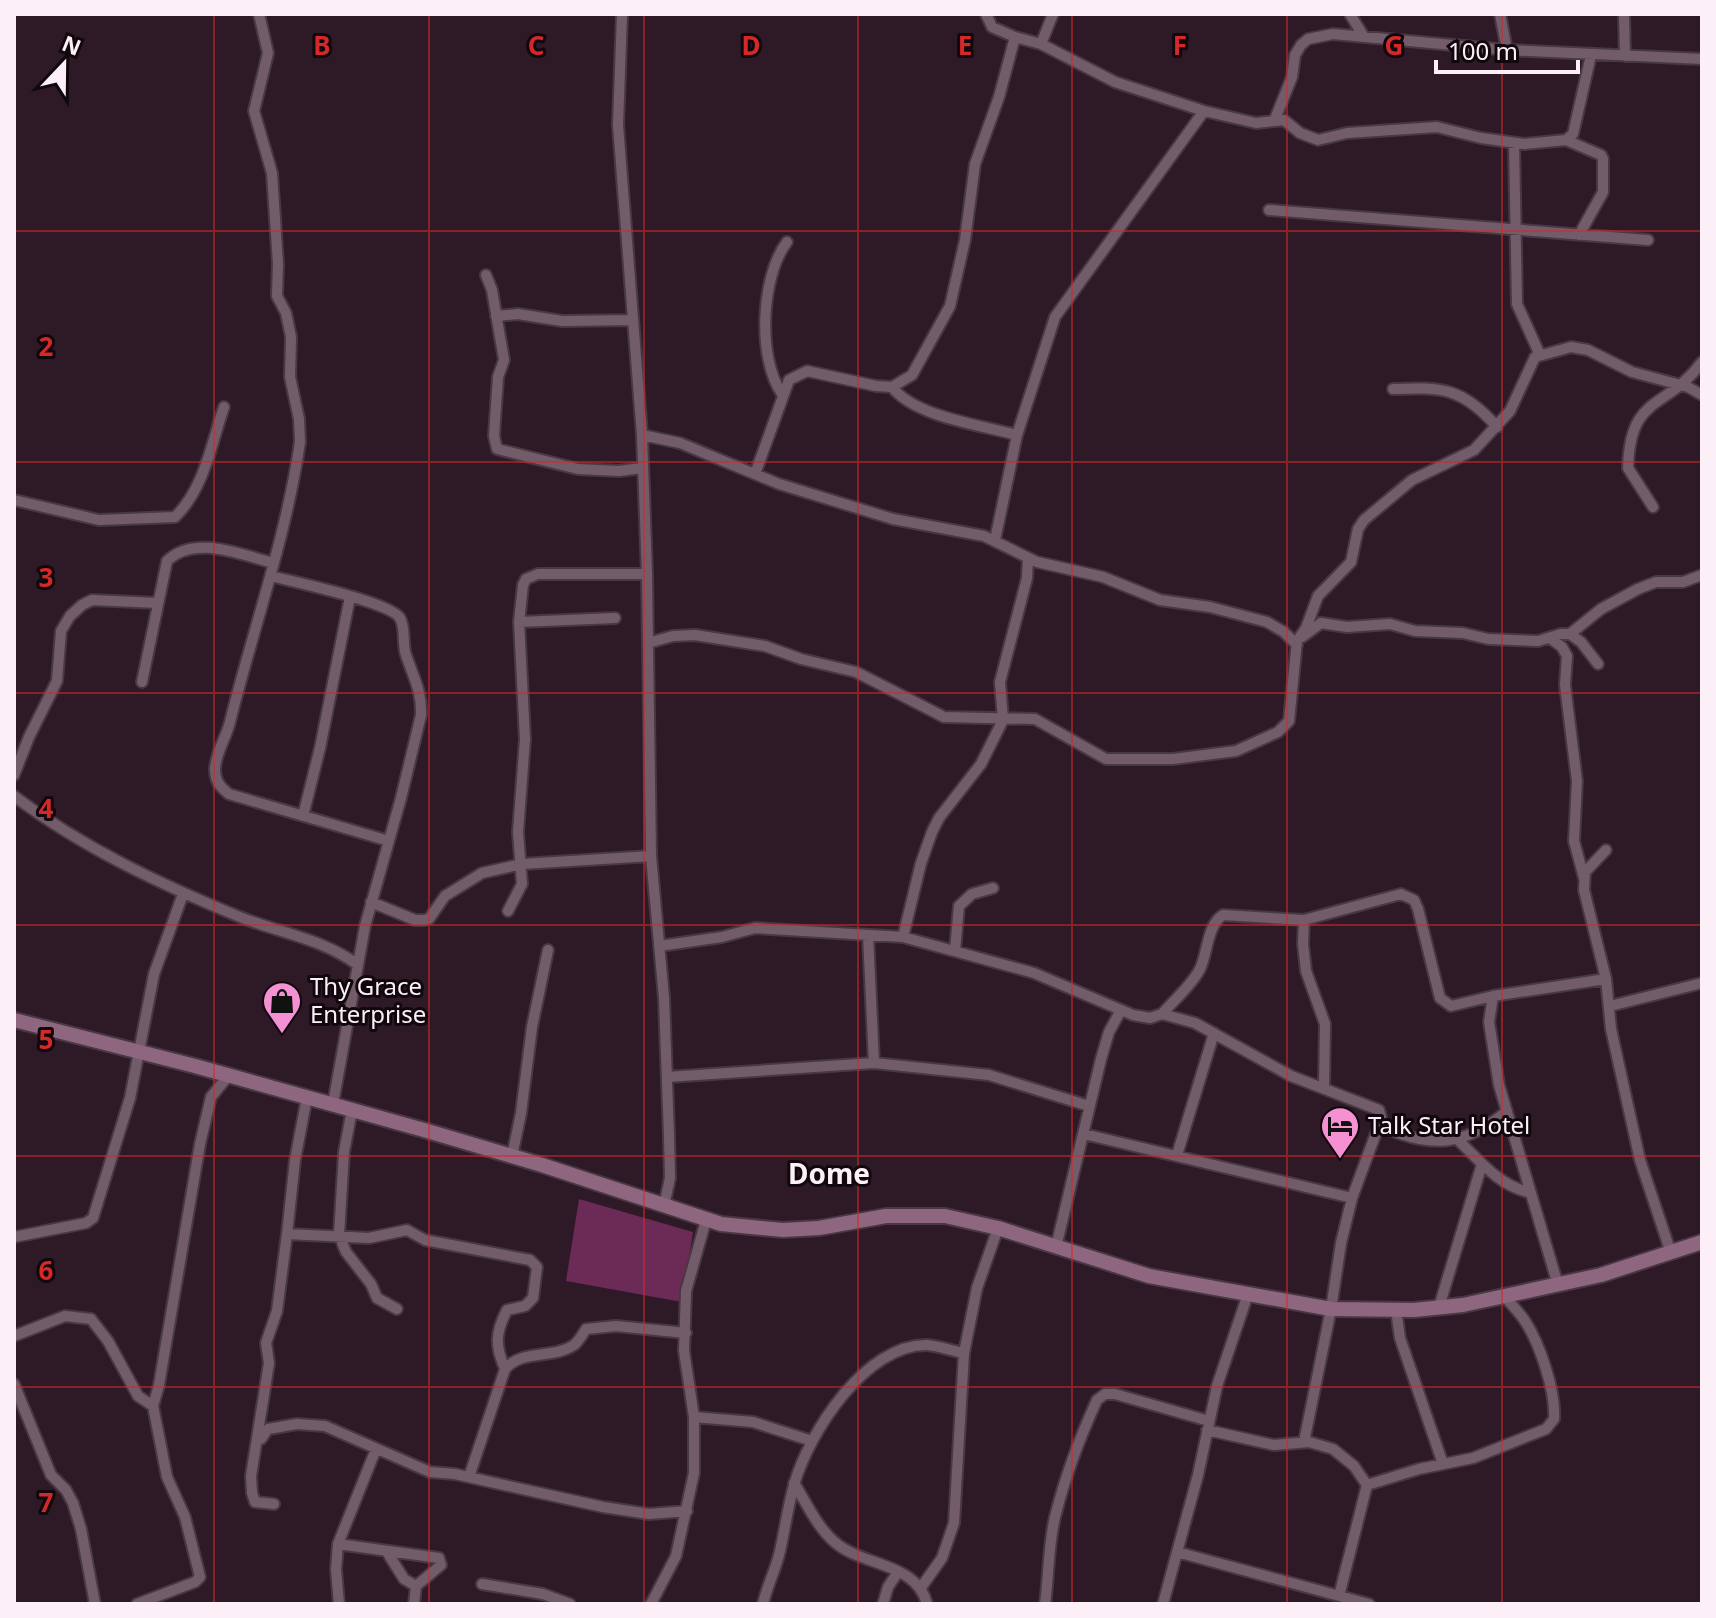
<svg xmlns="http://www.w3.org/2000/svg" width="1716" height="1618" viewBox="0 0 1716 1618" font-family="'Noto Sans',sans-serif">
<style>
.green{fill:#6c2a57}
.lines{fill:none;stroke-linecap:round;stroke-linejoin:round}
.street-casing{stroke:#473842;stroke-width:14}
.secondary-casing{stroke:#473842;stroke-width:18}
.street{stroke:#735c6a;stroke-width:10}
.secondary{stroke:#8f6680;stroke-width:14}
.grid{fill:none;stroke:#d62828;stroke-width:2;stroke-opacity:0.55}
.labels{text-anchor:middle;stroke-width:6;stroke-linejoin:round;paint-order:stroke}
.poi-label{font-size:24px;fill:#fceff7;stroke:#10080d;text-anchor:start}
.quarter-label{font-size:28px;font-weight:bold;fill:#fceff7;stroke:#10080d}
.grid-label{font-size:26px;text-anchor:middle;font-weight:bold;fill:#d62828;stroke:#10080d;stroke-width:6;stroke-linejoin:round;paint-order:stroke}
</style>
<rect width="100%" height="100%" fill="#2d1a26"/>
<path class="green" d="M579,1199l114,33 -11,70 -116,-21z"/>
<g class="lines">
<g class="street-casing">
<path id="street" d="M259,14l9,39 -14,58 18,62 6,91 -1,32 9,17 5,24 -1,40 9,42 1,23c-14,96 -47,187 -70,280 -4,16 -14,30 -15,47 0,12 5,18 14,25l160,47
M622,14l-4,111 24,310 5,139 4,282 13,142 5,138 1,42 -6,28
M986,14l6,13 23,10 26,7 74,38 89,29 52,12 28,-3 16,13 18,7 29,-7 90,-6 44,11 43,6 42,-4 35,15 2,4v33l-24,43
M1350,14l14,23
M1500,14l7,36
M1624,14l1,42
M1041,44l12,-30
M1275,119l17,-42 3,-22 6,-10 7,-6 25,-5 174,16 195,9
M1566,140l7,-6 18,-79
M1514,143l3,161 23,51
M1269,210l379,30
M486,275l6,15 12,70 -6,17 -4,59 3,13 81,20 41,2 22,-3
M496,316l22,-2 44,7 71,-1
M892,387c23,30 89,38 125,48
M1393,389c50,-2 70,-1 104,38
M782,394c-25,-36 -21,-118 5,-152
M642,435l38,8 99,41 114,35 91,17 53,26 66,15 57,23 50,7 57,15 17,10 13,13
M755,474l34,-94 18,-9 69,15 16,1 20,-12 38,-69 15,-66 10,-76 24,-67 16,-60
M14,500l85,20 76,-3c29,-28 36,-72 49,-110
M1653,507l-25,-39c2,-75 38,-57 74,-106
M995,540l22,-105 38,-118 149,-206
M271,576c23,6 119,26 129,42 6,11 2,26 6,37 7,21 16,36 15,60l-20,83 -36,128 -32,178
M519,622l96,-4
M1570,634l31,-25 37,-20 18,-7h27l19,-7
M1302,637l19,-14 26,4 43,-3 25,7 48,2 25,6 50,2 23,-7h9l11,8 17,22
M1550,638l12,9 5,9 -2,29 12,96 -3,60 10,37
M648,643l25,-7 22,-1 70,11 36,13 55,13 88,45 91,2 71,40h67l63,-8 42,-19 11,-11 8,-80 9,-13 12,-32 33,-34 7,-33 6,-9 48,-40 62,-30 36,-39 25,-54 36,-10 17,3 44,22 56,15 14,8
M142,682l25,-121c27,-27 74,-6 107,2
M14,775l15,-38 28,-56 4,-50 9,-15 12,-11 10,-5 66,3
M14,796c69,52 146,88 226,121 40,16 83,22 118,48
M303,816l17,-68 30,-151
M1606,850l-21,22 -1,18 22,89 5,50 29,131 31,93
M371,902l44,18h9l5,-1 16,-23 37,-23 40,-9 129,-8
M508,911l14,-27 -4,-52 7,-93 -6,-117 4,-37 3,-6 12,-5h109
M1304,920l-1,24 3,27 19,53 -1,64
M868,935l6,128
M903,937l18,-74 11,-31 7,-14 42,-54 22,-44 -3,-38 27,-104 1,-20
M659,946l63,-9 33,-9 148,9 131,36 99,42 17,3 12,-4 33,9 96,53 88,34 2,7 -2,8 -27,73 -11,45 -10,66 -27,133
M955,950l4,-44 13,-12 21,-6
M1493,996l-4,26 10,63 59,200
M1610,1006l92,-23
M1162,1014c12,-14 30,-29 38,-45 8,-17 7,-44 23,-54l81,5 97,-26 13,6 4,9 22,89 11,8 42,-10 113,-17
M667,1077l207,-14 115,12 100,31
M352,1110l-8,42 -5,83 7,17 25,32 6,14 20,11
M1379,1125c50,24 85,22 128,-14
M1084,1134l268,64
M1458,1140c24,23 40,45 73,53
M1177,1155l37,-122
M512,1156l9,-43 11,-86 16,-77
M287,1234l8,-74 12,-63
M14,1237l72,-14 7,-5 37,-120 24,-124 29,-80
M1056,1247l45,-188 8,-27 12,-22
M1439,1307l43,-143
M1396,1310l4,28 43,126
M14,1336l51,-20 26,3 17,22 30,55 15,10 6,-21 41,-241 11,-47 18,-22
M14,1384l37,91 15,15 7,13 8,26 14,75
M694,1417l59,5 59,19
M1207,1430l67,15 35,-3 24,7 21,17 13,19
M261,1439l7,-10 29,-5 28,2 105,46 25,2 148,33 46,7 38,-3
M469,1477l36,-108c17,-20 49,-10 69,-24 5,-4 9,-11 12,-16l30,-3 70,7
M794,1483c13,21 24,46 43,61 27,22 80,19 90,60
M1367,1485l52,-16 54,-11 73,-29 8,-10c2,-27 -14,-75 -29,-98 -6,-9 -14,-17 -21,-25
M274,1504l-19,-2 -3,-9 -1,-17 18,-113 -3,-20 11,-32 10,-77 82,4 38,-8 18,10 105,20 7,7 -4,31 -8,8 -18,4c-12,23 -12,36 -2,59
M338,1544l101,14 2,7 -25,21 -2,18
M387,1552l17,27 12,7
M1177,1552l192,52
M482,1584l61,10 27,10
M920,1589l22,-31 12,-35 10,-170 13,-65 21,-60
M1339,1596l28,-111
M137,1604l58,-22 5,-5 -15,-60 -18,-40 -14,-71
M339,1604l-3,-35 2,-25 38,-95
M651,1604l25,-48 18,-83v-56l-10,-66 2,-60 20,-71
M763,1604c4,-18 13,-35 17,-53 5,-22 8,-45 14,-66 15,-53 72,-141 133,-140 12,1 25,6 37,8
M883,1604l5,-17 10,-15
M1045,1604c4,-29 3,-58 10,-87 10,-40 25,-80 42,-117l8,-6h10l94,27
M1163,1604l35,-129 19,-89 31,-92"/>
</g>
<g class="secondary-casing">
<path id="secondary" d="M14,1020l181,46 229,64 118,35 179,59 62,6 36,-2 67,-12h59l53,12 151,48 182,33 83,1 49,-5 138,-30 101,-33"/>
</g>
<use href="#street" class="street"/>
<use href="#secondary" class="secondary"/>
</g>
<path class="grid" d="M214,14v1590M429,14v1590M644,14v1590M858,14v1590M1072,14v1590M1287,14v1590M1502,14v1590M14,231h1688M14,462h1688M14,693h1688M14,925h1688M14,1156h1688M14,1387h1688"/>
<defs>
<g id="shop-pin" transform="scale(2)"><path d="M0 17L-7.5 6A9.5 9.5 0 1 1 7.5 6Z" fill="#f591d2" stroke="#10080d"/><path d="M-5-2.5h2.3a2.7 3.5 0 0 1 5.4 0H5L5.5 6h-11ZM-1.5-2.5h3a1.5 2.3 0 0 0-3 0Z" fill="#111"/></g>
<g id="hotel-pin" transform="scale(2)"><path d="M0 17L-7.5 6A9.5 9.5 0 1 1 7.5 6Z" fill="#f591d2" stroke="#10080d"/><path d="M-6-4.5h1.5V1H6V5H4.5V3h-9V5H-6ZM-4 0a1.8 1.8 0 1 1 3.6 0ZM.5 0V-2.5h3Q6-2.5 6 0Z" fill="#111"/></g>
</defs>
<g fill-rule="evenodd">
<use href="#shop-pin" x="282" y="1001"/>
<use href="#hotel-pin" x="1340" y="1126"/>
</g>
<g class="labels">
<g class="poi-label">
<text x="310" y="995">Thy Grace<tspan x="310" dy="28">Enterprise</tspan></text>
<text x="1368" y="1134">Talk Star Hotel</text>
</g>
<g class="quarter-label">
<text x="829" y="1184">Dome</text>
</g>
</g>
<g class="grid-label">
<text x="322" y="55">B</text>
<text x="536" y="55">C</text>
<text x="751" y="55">D</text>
<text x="965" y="55">E</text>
<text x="1180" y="55">F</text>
<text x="1394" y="55">G</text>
<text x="46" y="356">2</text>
<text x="46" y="587">3</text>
<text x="46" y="818">4</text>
<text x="46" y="1049">5</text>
<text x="46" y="1280">6</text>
<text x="46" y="1512">7</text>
</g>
<rect width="1716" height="1618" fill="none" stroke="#fceff7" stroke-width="32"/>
<g transform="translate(64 64) rotate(22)" stroke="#10080d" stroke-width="6" paint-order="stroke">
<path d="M0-6L14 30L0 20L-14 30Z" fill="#fceff7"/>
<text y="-12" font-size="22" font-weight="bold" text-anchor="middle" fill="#fceff7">N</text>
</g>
<path d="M1436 60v12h142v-12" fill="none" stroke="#fceff7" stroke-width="4"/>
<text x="1448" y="60" font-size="24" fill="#fceff7" stroke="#10080d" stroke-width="6" paint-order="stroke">100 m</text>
</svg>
